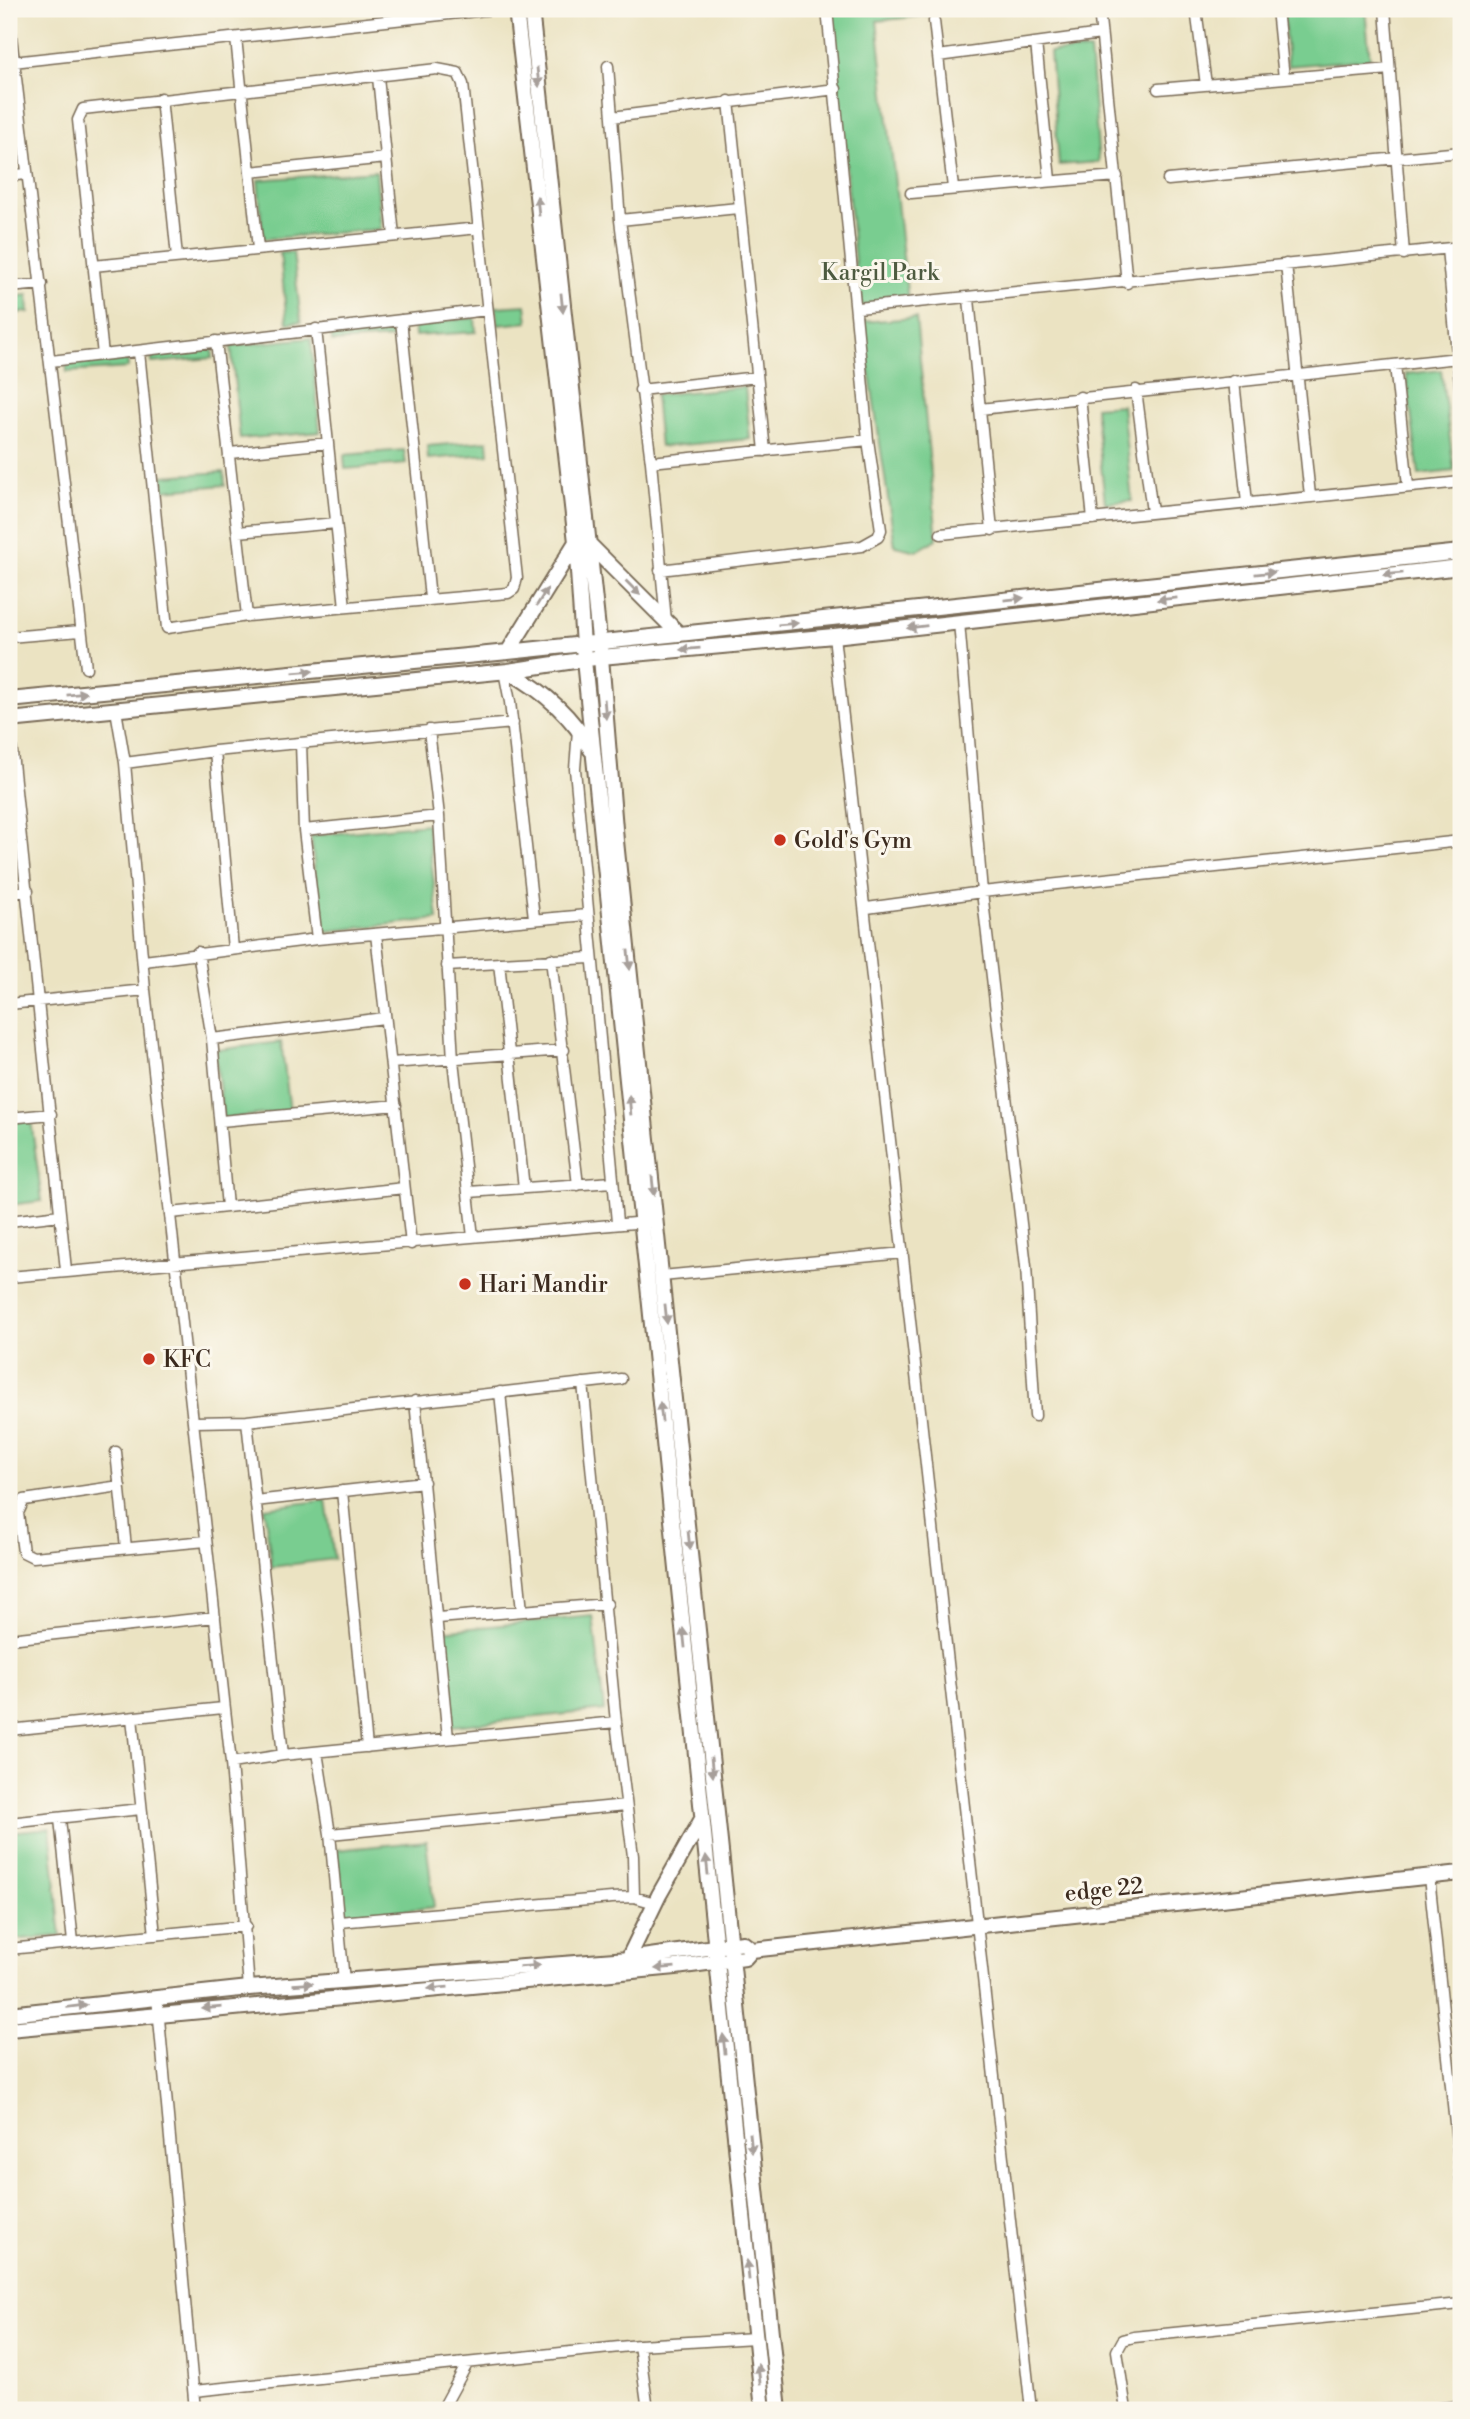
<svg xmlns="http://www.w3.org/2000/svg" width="1470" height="2419" viewBox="0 0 1470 2419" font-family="'Libre Bodoni',serif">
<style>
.green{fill:#79cd90;stroke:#5a7c57;stroke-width:2}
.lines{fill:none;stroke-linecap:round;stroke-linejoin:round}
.street-casing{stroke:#796b57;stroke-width:13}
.secondary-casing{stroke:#796b57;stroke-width:18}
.street{stroke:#fff;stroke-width:10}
.secondary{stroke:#fff;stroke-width:14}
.oneway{fill:#a79f9a}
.poi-dot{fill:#c8321e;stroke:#fbf7ec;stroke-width:2.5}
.labels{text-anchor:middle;stroke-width:6;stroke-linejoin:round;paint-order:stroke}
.park-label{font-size:23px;fill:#4e5b40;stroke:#fbf7ec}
.poi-label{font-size:23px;fill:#3b2a1e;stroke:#fbf7ec;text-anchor:start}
.street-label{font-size:23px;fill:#3b2a1e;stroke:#fbf7ec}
</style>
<rect width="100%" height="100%" fill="#fbf7ec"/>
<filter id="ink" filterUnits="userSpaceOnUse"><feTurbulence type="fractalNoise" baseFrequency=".0143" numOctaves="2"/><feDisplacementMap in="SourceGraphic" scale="14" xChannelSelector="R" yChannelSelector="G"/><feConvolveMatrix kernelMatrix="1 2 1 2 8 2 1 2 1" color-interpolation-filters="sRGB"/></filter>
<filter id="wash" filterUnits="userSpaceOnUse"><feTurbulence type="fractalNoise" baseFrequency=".00686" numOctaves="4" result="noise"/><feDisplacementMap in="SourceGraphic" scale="28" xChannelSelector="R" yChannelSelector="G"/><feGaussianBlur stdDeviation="1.57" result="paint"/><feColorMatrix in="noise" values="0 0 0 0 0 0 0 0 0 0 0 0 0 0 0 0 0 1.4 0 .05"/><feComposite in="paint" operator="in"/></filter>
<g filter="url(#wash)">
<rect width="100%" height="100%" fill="#ebe3c2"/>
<path class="green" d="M831,9h152l-106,12 31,280 -49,5z
M1283,9h82l5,50 -82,7z
M1090,50l9,112 -40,3 -9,-113z
M376,171l5,58 -118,10 -5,-59z
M293,252l8,70 -14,1 -7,-70z
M28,295l1,17 -20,2v-17z
M526,305l2,17 -30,3 -2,-18z
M475,318l1,14 -61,4 -1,-13z
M916,318l21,221 -20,12 -22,-5 -33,-224z
M392,324l1,14 -61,4 -1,-13z
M311,338l9,94 -80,7 -9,-93z
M212,345l1,13 -61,5 -1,-14z
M127,354l1,14 -61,4 -1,-13z
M1441,370l13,101 -35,4 -13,-101z
M745,387l5,52 -90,8 -5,-52z
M1122,405l10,96 -27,2 -10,-96z
M488,441l1,13 -61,5 -1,-13z
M404,450l2,14 -61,5 -1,-14z
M224,472l1,13 -61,5 -1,-14z
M427,824l11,95 -117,13 -10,-96z
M281,1042l9,69 -67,8 -8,-69z
M31,1120l11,81 -33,4v-83z
M326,1500l8,59 -62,8 -8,-59z
M593,1616l11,94 -152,16 -10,-95z
M50,1828l11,108 -52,4v-108z
M426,1841l8,66 -91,10 -7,-67z"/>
</g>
<g filter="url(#ink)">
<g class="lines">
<g class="street-casing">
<path id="street" d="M1099,9l28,274
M1196,9l10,76
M1277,9l7,69
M1385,9l19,245
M9,19l77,649
M934,21l19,167
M236,38l22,211
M1036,43l14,137
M938,56l163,-22
M13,62l482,-53
M608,66l12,154 31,242 15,159
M378,77l16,159
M1158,89l232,-20
M161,98l16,159
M729,101l36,350
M612,117l224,-28
M250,172l136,-14
M9,176l16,-2
M1168,180l293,-28
M911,193l206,-17
M620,220l118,-12
M1447,249l14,146
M1286,264l24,232
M93,266l386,-38
M9,287l33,-3
M969,299l23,231
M858,308l603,-61
M401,320l29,278
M316,329l29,278
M216,341l31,275
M103,355l-25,-235 5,-11 354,-40 21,4 5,11 54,494 -3,11 -6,4 -261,23 -80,12 -28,-276
M51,361l436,-51
M1395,365l13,121
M1234,381l13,122
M640,390l117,-13
M1136,390l16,122
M1080,397l13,122
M980,409l478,-51
M230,453l98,-10
M651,462l217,-22
M238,532l98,-9
M941,534l520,-52
M660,570l202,-24 16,-9 3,-7 -13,-90 -41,-431
M959,622l23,270 44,374 9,150
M834,636l197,1774
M9,637l71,-6
M504,671l6,31 24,216
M116,710l9,53 20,227 86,773 18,225
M9,724l57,546
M429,730l10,86 14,244 20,177
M578,730l-3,39 42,453
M301,743l3,87 13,109
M215,751l18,198
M125,763l90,-12 298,-28
M304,830l135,-14
M9,893l19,-2
M867,908l115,-16 479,-51
M376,934l35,310
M198,952l14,87 15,168
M551,959l27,226
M144,961l173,-22 270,-24
M499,963l25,225
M447,966l143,-8
M9,1004l136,-14
M212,1039l172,-21
M391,1063l173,-13
M9,1118l42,-4
M221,1121l175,-16
M469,1192l144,-10
M171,1213l233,-25
M9,1221l51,-6
M662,1276l241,-23
M9,1277l637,-55
M583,1383l33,339 17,134 1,41
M500,1392l22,219
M415,1401l33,337
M247,1421l36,334
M195,1422l52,-1 374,-42
M116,1452l10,96
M120,1486l-96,14 -6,13 5,39 10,5 173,-16
M342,1491l25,256
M255,1501l169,-19
M438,1618l169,-14
M9,1639l206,-22
M132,1718l23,217
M9,1730l214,-22
M317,1752l13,82 14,147
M231,1763l52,-8 333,-33
M60,1819l13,123
M9,1823l132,-14
M330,1834l296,-29
M1429,1877l32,303
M339,1922l273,-24 22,-1 21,6
M9,1949l237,-23
M157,1997l38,413
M639,2345l9,65
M194,2391l445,-46 116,-7
M442,2410l25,-46
M1126,2410l-9,-59 6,-11 11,-3 327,-33
M1421,2410l40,-4"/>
</g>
<g class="secondary-casing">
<path id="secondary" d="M516,9l60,533 8,118 179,1750
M531,9l70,648 15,184 163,1569
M588,543l90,90
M508,652l68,-110
M508,671c34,19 64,44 83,79
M9,700l499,-48 953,-100
M9,720l499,-49 93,-14 233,-21 627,-69
M752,1950l709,-77
M628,1959l31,-64 43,-76
M9,2014l240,-26 379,-29 115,-16 9,7
M9,2029l667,-62 69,-9 7,-8"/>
</g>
<use href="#street" class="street"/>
<use href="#secondary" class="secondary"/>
</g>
<defs><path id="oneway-solid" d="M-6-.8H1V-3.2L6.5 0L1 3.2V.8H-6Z" transform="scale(1.75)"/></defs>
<g class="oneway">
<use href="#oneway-solid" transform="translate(538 77) rotate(84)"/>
<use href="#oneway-solid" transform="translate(538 206) rotate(-96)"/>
<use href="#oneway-solid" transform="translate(562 303) rotate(84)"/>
<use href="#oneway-solid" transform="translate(1265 573) rotate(-6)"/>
<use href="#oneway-solid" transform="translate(1393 574) rotate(174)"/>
<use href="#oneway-solid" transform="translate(633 588) rotate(45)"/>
<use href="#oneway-solid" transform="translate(542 597) rotate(-58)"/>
<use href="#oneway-solid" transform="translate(1014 599) rotate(-6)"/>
<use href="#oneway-solid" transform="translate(1167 599) rotate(174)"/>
<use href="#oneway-solid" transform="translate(788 624) rotate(-5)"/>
<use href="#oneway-solid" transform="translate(917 627) rotate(173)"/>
<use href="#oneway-solid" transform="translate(690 649) rotate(175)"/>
<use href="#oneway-solid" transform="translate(303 672) rotate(-5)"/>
<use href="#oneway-solid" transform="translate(77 694) rotate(-6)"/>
<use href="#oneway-solid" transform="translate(605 709) rotate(85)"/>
<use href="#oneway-solid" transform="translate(629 960) rotate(84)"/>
<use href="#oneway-solid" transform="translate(630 1105) rotate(-95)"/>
<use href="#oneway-solid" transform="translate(653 1186) rotate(84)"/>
<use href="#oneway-solid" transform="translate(666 1314) rotate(84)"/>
<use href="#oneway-solid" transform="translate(661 1412) rotate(-96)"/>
<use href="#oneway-solid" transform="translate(689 1540) rotate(84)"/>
<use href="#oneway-solid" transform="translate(684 1638) rotate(-96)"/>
<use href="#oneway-solid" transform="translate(712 1767) rotate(84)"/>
<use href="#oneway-solid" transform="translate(707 1865) rotate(-96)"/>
<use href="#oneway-solid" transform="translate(530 1966) rotate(-4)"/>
<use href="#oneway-solid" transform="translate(665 1968) rotate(175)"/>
<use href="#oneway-solid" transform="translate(303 1984) rotate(-4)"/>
<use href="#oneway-solid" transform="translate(438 1988) rotate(175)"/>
<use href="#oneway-solid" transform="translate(77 2006) rotate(-7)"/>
<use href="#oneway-solid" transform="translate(212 2008) rotate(175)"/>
<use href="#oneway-solid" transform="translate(724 2044) rotate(-96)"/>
<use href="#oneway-solid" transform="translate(751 2143) rotate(84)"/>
<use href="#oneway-solid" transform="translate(748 2270) rotate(-96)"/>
<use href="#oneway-solid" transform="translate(759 2374) rotate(-97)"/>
</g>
</g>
<g class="poi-dot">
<circle cx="780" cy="840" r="7"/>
<circle cx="465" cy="1284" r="7"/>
<circle cx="149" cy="1359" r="7"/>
</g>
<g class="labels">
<g class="park-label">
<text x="880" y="280">Kargil Park</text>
</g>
<g class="poi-label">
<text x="794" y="848">Gold's Gym</text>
<text x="479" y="1292">Hari Mandir</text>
<text x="163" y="1367">KFC</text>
</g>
<g class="street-label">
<text transform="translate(1104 1889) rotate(-6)" y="8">edge 22</text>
</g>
</g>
<rect width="1470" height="2419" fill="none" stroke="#fbf7ec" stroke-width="35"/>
</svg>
